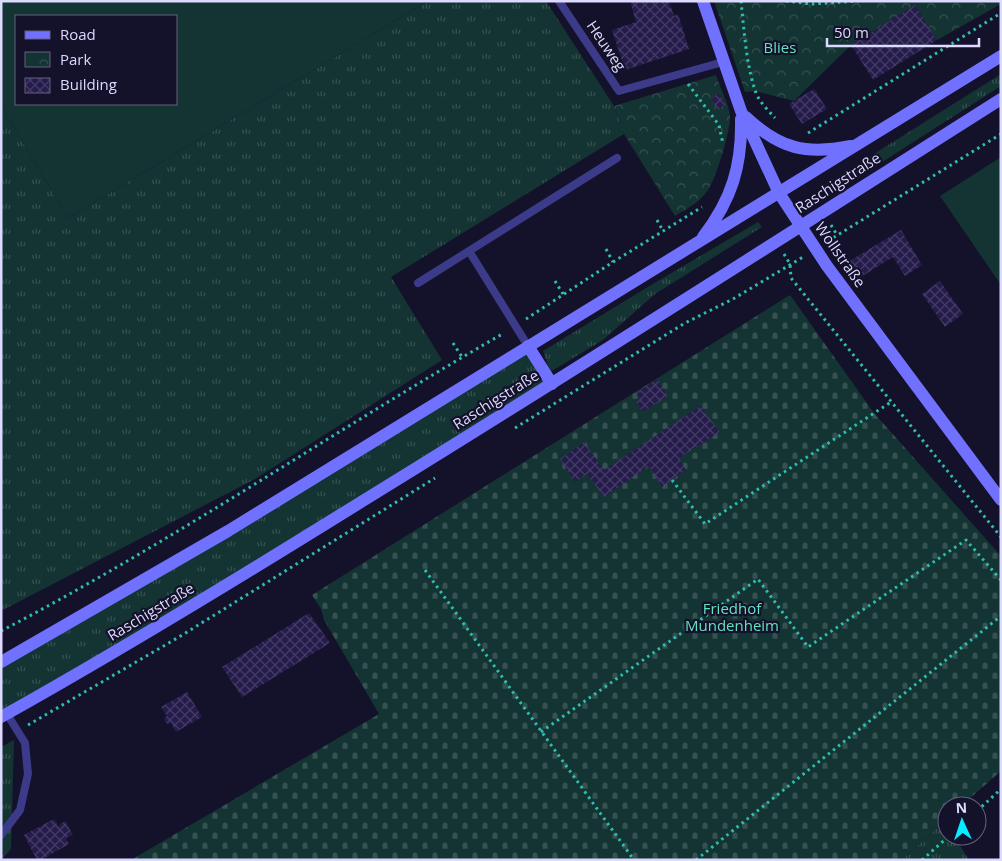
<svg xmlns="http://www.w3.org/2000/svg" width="1002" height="861" viewBox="0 0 1002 861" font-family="'Open Sans',sans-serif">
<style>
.grass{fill:url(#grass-tufts)}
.cemetery{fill:url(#cemetery-stones)}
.park{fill:url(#park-crowns)}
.garden{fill:#133432;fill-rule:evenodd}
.building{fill:url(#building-cross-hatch)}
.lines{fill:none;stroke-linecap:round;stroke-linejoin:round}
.path{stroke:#2fbdb1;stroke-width:3;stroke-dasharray:2.5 4;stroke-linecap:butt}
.lane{stroke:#3c3b89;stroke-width:8}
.secondary{stroke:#7171ff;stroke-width:12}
.labels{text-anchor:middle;stroke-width:4.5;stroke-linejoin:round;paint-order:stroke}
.street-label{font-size:15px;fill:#dddaff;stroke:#14112a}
.park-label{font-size:15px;fill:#63e2be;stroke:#14112a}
</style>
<defs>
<pattern id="grass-tufts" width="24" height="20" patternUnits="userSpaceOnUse" patternTransform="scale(1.25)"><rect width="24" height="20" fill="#133432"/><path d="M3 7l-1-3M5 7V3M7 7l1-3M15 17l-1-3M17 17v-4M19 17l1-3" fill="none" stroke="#355151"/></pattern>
<pattern id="cemetery-stones" width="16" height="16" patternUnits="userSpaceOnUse" patternTransform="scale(1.25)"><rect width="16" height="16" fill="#133432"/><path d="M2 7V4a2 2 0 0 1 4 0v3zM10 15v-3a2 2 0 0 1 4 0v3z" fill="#355151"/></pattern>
<pattern id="park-crowns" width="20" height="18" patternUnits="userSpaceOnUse" patternTransform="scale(1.25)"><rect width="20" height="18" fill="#133432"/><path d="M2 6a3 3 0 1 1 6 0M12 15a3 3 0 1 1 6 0" fill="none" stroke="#355151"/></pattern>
<pattern id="building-cross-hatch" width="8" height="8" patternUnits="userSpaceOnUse" patternTransform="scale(1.25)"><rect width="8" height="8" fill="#251c4b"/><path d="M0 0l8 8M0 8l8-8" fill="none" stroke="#443c66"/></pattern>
</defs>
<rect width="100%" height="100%" fill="#14112a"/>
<path class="grass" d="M428,1h118l68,105 10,28 -233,143 51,83 -187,119 -254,132v-506l67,113z
M1001,74v12l-172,110 -6,-10z
M758,222l4,5 -107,67 -52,46 -53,32 -7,-21 108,-66z
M528,346l24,38 -551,333v-55z
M14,740l-3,109 -10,11v-113z
M945,821l2,3v12h7l15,24h-68z"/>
<path class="cemetery" d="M790,295l84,118 127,143v215l-40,35h-14v13l-46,41h-770l248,-146 -55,-94 -3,-11 -9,-14z"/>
<path class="park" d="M714,1h287v3l-64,36 -22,-35 -64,40 -57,56 -39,-10 -10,1z
M716,75c3,10 14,32 14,41 1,14 -14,62 -22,74 -8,12 -21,19 -33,26l-51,-82 -10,-28z"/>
<path class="garden" d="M1,1h427l-360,217 -67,-113zM16,16h160v88h-160z
M1001,157v128l-61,-89z"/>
<path class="building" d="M630,1h39l5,15 4,-2 11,35 -64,21 -13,-40 24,-8z
M915,5l22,35 -64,40 -22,-35z
M814,89l13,20 -25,15 -13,-20z
M718,93l8,11 -8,6 -7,-11z
M901,230l21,35 -17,11 -12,-19 -37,23 -10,-17z
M940,281l23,33 -18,13 -23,-33z
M657,379l11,17 -25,16 -7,-10 4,-2 -4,-7z
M700,406l20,26 -41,26 7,12 -24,17 -13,-21 -45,31 -17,-23 -12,8 -15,-23 24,-17 20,28z
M309,613l21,30 -88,54 -20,-30z
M187,692l15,25 -26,15 -5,-9 -3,1 -3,-2 -1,-4 3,-2 -6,-9z
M54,819l4,7 7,-5 8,14 -7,3 3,6 -28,16h-4l-13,-25z"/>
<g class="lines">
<path class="path" d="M741,1c3,28 5,62 14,89 3,11 13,20 20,28
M786,1l26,3 47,-3
M688,84l31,41 4,19
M808,133l193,-120
M657,220l6,11
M831,225l6,10
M828,241l173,-107
M606,249l7,13
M784,254l6,10 1,14 210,259
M555,281l8,13
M526,319l87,-57 89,-55
M453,343l9,14
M515,428l170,-105 48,-24 70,-42
M672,480l33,44 186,-122
M425,570l209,290
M1,631c173,-90 334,-201 503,-298
M28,725l151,-88 256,-159
M541,732l217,-153 50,68 158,-107 35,40
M977,811l24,-22
M696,860l305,-244
M922,860l27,-24"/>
<path class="lane" d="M559,1l60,90 104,-29
M469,251l59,95
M418,283l199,-125
M1,835l19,-25 8,-36 -3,-31 -18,-29"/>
<path class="secondary" d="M703,1l38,110 38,82 48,73 174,234
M746,117c34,32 60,38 105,29
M703,237c29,-38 39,-71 38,-118
M528,346l24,38
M1,662l227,-131 773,-475
M1,717c122,-68 241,-141 360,-215 215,-132 427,-268 640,-403"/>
</g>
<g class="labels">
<g class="street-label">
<text transform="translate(606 46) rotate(56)" y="5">Heuweg</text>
<text transform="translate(838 183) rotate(-33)" y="5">Raschigstraße</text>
<text transform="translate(840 255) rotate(55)" y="5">Wollstraße</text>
<text transform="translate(496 400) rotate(-32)" y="5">Raschigstraße</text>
<text transform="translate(151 612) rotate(-31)" y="5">Raschigstraße</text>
</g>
<g class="park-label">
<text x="780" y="53">Blies</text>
<text x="732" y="614">Friedhof<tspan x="732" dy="17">Mundenheim</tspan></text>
</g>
</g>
<rect width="1002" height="861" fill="none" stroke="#dddaff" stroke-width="5"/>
<rect x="15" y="15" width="162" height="90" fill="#14112a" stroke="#64617f"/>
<rect x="25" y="31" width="25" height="8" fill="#7171ff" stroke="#64617f"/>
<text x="60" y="40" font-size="15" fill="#dddaff">Road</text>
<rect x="25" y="52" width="25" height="15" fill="url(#park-crowns)" stroke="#64617f"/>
<text x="60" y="65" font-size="15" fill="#dddaff">Park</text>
<rect x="25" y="78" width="25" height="15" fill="url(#building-cross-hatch)" stroke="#64617f"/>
<text x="60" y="90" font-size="15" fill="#dddaff">Building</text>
<g transform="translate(962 821) rotate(357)"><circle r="24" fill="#14112a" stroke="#64617f"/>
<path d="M0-4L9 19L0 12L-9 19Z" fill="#06edff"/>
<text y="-8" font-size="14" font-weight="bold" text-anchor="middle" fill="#dddaff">N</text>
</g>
<path d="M827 38v8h152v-8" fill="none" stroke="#dddaff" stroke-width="2.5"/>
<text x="834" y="38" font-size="15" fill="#dddaff" stroke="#14112a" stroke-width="4" paint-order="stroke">50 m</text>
</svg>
